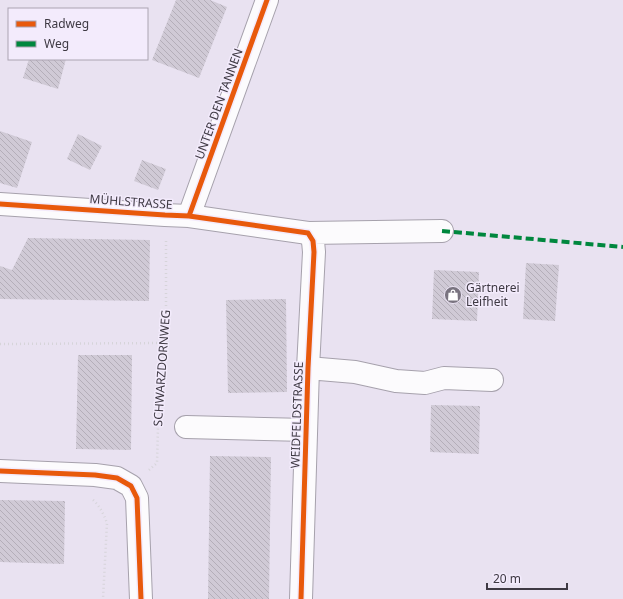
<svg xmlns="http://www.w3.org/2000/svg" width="623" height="599" viewBox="0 0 623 599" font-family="'Noto Sans',sans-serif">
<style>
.building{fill:url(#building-back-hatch)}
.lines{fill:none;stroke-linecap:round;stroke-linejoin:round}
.minor-casing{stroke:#a6a1ac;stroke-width:24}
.path{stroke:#d6d4d9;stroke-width:2.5;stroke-dasharray:1 3;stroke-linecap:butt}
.minor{stroke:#fcfbfd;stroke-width:22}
.quiet{stroke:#00873e;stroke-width:4;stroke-dasharray:8 4;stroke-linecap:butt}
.cycleway-casing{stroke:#f3ebfc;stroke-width:8}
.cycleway{stroke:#e8590c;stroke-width:5}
.labels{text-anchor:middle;stroke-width:3;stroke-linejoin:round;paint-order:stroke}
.street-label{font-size:12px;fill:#3e3943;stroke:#f3ebfc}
.poi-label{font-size:12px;fill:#3e3943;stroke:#f3ebfc;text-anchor:start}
</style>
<defs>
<pattern id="building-back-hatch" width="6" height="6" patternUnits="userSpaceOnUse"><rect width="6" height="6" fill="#d0cad6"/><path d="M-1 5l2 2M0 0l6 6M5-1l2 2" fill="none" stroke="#b4aeb9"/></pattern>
</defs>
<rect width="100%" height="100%" fill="#e9e2f1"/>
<path class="building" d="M176,0h34l17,7 -28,71 -47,-18z
M29,59h37l-8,30 -35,-11z
M0,131l32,11 -15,46 -17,-5z
M78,134l24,12 -12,24 -23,-11z
M142,160l24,9 -8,21 -24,-9z
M28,238l122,2 -1,61 -149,-2v-33l12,4z
M526,263l33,2 -4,56 -32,-2z
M434,270l45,2 -2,49 -45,-2z
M286,299l1,93 -59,1 -2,-93z
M78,355h54l-1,95 -55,-1z
M431,405l49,1 -1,48 -49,-2z
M210,456l61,1 -2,142h-61z
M0,500l65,1 -1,63 -64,-2z"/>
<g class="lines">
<g class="minor-casing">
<path id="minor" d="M0,204l165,11 24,1 119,17 134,-2
M189,216l78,-216
M308,368l47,4 41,9 29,2 19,-5 48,2
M186,427l120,3
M0,471l95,4 22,3 14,8 6,12 4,101
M301,599l7,-231 6,-116 -1,-11 -5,-8"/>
</g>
<path class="path" d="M0,344l166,-1
M149,470l8,-7 1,-36 8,-84v-104
M93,500c7,6 11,15 14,23l-4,76"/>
<use href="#minor" class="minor"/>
<path class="quiet" d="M442,231l181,16"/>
<g class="cycleway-casing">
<path id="cycleway" d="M0,204l165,11 24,1 119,17 5,8 1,11 -6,116 -7,231
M189,216l78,-216
M0,471l95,4 22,3 14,8 6,12 4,101"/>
</g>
<use href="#cycleway" class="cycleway"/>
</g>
<defs>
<g id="shop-disc" transform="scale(0.9)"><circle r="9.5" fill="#7a7480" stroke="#f3ebfc"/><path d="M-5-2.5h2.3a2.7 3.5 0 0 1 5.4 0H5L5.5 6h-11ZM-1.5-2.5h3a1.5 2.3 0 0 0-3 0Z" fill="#fff"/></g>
</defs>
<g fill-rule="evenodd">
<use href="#shop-disc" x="453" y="295"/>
</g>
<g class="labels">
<g class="street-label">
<text transform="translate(219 104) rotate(-70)" y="4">UNTER DEN TANNEN</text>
<text transform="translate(131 202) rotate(4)" y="4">MÜHLSTRASSE</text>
<text transform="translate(162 368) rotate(-86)" y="4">SCHWARZDORNWEG</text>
<text transform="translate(297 415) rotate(-88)" y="4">WEIDFELDSTRASSE</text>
</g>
<g class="poi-label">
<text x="466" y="292">Gärtnerei<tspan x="466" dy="14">Leifheit</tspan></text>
</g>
</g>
<rect x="8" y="8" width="140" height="52" fill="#f3ebfc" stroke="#aba4b2"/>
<rect x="16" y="21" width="20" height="6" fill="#e8590c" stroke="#aba4b2"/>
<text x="44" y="28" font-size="12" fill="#3e3943">Radweg</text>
<rect x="16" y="41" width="20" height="6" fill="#00873e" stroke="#aba4b2"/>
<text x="44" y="48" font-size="12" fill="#3e3943">Weg</text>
<path d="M487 583v6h80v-6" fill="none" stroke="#3e3943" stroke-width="2"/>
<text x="493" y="583" font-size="12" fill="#3e3943" stroke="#f3ebfc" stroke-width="3" paint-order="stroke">20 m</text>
</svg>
